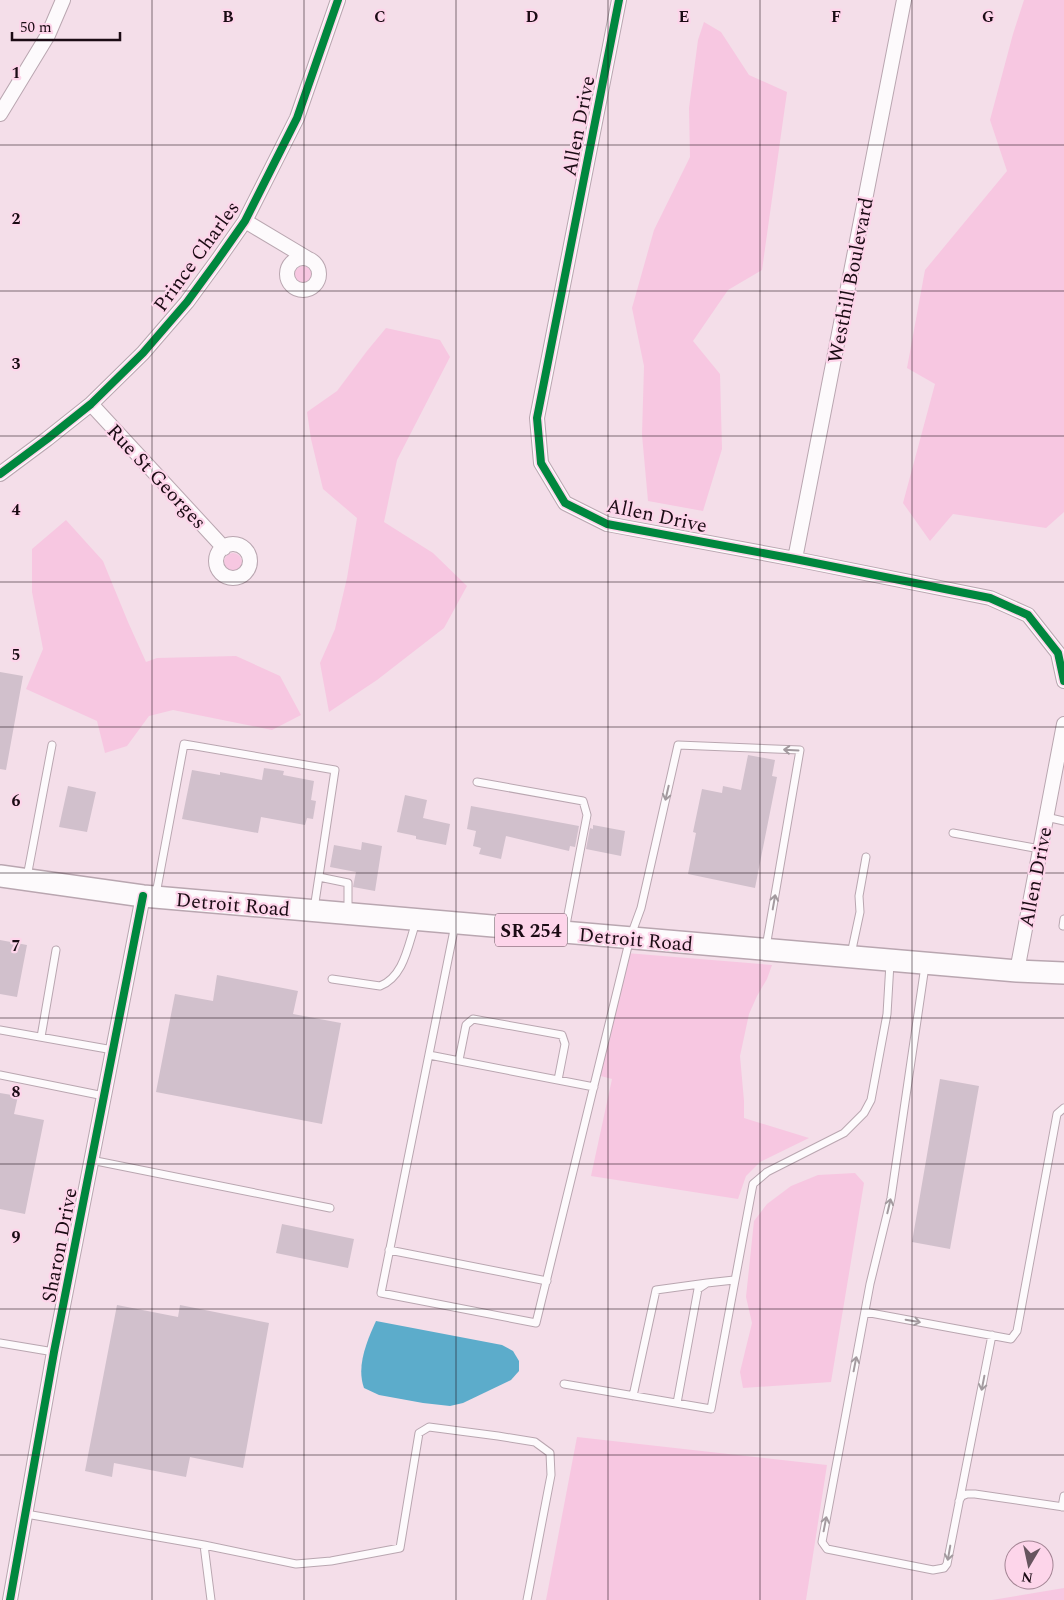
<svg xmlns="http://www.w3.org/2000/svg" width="1064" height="1600" viewBox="0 0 1064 1600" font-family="Spectral,serif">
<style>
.green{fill:#f7c7e1}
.water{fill:#5caccb}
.building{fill:#d1c0cc}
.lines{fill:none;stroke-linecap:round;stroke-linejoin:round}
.service-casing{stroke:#b9a6b0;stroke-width:9}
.minor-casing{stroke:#b9a6b0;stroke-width:16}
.primary-casing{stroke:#b9a6b0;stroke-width:24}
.service{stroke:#fdfafc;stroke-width:7}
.minor{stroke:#fdfafc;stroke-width:14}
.primary{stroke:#fdfafc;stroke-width:21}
.cycleway-casing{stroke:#fdd5ea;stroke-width:11}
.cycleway{stroke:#00873e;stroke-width:8}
.oneway{stroke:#a39a9f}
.grid{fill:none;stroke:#1b0b14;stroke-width:1;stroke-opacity:0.55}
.labels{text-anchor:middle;stroke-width:4.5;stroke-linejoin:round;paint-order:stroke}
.shield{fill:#fdd5ea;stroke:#5f4854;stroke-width:1}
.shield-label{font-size:19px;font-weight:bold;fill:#1b0b14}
.street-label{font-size:20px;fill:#1b0b14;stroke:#fdd5ea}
.grid-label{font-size:16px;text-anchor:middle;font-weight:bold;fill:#1b0b14;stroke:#fdd5ea;stroke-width:4.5;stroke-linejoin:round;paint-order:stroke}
</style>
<rect width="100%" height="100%" fill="#f4dee9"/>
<path class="green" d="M1024,0h40v512l-18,16 -93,-14 -23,27 -27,-38 32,-119 -28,-16 18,-98 82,-99 -17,-51 23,-86z
M704,22l17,10 28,43 38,17 -25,178 -34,20 -35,51 27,33 2,75 -19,62 -55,-10 -6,-66 2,-69 -12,-58 22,-78 36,-73 -1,-49 9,-68z
M294 275a9 9 0 1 1 18 0a9 9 0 1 1-18 0Z
M386,328l54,12 10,17 -53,103 -13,62 49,31 34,33 -23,42 -67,52 -48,32 -9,-49 15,-34 12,-51 10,-60 -34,-29 -12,-50 -4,-27 30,-21 30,-40z
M66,520l37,41 25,61 18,40 11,-4 79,-2 44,20 21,39 -29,15 -99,-20 -24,6 -22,30 -22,7 -8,-32 -71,-32 17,-40 -11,-57v-43z
M224 562a9 9 0 1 1 18 0a9 9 0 1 1-18 0Z
M626,953l146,12 -5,14 -10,17 -8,18 -9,42 4,45v17l65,20 -49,24 -14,14 -8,23 -147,-23 21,-97 -15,-4z
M855,1173l9,10 -33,199 -88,6 -3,-16 12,-49 -6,-26 8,-76 13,-17 24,-18 27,-11z
M577,1437l250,28 -21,135h-260z
M1064,1588v12h-72z"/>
<path class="water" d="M376,1321l126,24 11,6 6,10v10l-8,9 -48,23 -13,3 -27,-3 -44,-8 -15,-7c-8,-22 3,-47 12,-67z"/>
<path class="building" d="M0,672l23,4 -17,94 -6,-1z
M748,755l27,5 -3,16 5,1 -22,111 -67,-14 8,-41 -3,-1 9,-43 20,4 1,-7 18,4z
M264,768l20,3 -1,4 31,6 -3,19 5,1 -3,18 -6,-1 -2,7 -44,-8 -3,16 -76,-14 10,-49 28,5v-3l42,8z
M68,786l28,6 -9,40 -28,-5z
M405,795l22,5 -4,18 27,6 -4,21 -30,-6v-3l-19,-4z
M471,806l108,20 -4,21 -5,-1 -1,5 -63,-15 -5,23 -22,-5 2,-6 -8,-2 3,-15 -9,-2z
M593,825l32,6 -4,25 -35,-7 4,-21 3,1z
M362,842l20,4 -7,45 -22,-4 3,-15 -26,-5 4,-22 27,5z
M0,940l27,5 -10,52 -17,-3z
M217,975l81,16 -5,23 48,9 -19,101 -166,-32 19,-98 38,7z
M940,1079l39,7 -29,163 -38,-7z
M0,1093l18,3 -4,18 30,6 -19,94 -25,-5z
M282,1224l72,15 -6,29 -72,-15z
M117,1305l61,12 2,-12 89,18 -26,145 -53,-11 -4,20 -72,-14 -2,14 -27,-6z"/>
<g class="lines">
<g class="service-casing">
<path id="service" d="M477,782l106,19 4,14 -22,115
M1046,817l18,4
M953,833l87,16
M27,877l25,-132
M319,877l29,6v28
M156,894l28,-150 151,26 -21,139
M1064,919l-1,7h1
M455,925l-74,368 155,30 94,-385 11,-30 37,-163 122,5 -34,197
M851,954l9,-42 -1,-16 7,-39
M925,966l-34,232 -21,86 -48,258 5,7 106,21 11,-2 3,-4 45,-229
M332,979l48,7c24,-9 28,-41 36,-64
M0,1030l113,20
M41,1037l15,-87
M429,1055l165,32
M459,1060l7,-35 7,-6 89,16 3,9 -7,36
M0,1075l104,21
M91,1160l239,48
M389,1250l158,31
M865,1312l146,27 6,-8 40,-217 7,-6
M0,1343l54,9
M564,1384l147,25 42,-225 14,-12 77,-39 20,-20 7,-13 16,-86 3,-51
M633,1396l23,-106 51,-7
M677,1403l21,-114 9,-6 27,-3
M959,1501l3,-5 5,-2h8l89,13
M1062,1507l2,-11
M26,1514l178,31 92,19 35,-3 69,-13 19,-115 10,-6 69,9 37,6 15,11 1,22 -24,125
M204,1545l7,55"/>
</g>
<g class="minor-casing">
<path id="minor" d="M619,0l-82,418 4,45 24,40 42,21 188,35 195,39 38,17 30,38 6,28
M0,114l48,-79 15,-35
M245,221l62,37
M287 274a16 16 0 1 1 32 0a16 16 0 1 1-32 0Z
M91,404l133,144
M0,474l47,-35 44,-35 52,-51 44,-51 30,-41 28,-40 52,-103 41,-118
M216 561a17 17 0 1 1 34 0a17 17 0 1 1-34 0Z
M795,559l109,-559
M1017,971l47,-247
M10,1600l44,-248 89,-456"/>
</g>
<g class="primary-casing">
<path id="primary" d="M0,876l143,20 874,75 47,2"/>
</g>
<use href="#service" class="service"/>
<use href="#minor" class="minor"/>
<use href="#primary" class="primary"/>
<g class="cycleway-casing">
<path id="cycleway" d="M619,0l-82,418 4,45 24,40 42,21 188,35 195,39 38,17 30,38 6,28
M0,474l47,-35 44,-35 52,-51 44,-51 30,-41 28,-40 52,-103 41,-118
M10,1600l44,-248 89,-456"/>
</g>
<use href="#cycleway" class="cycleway"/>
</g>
<defs><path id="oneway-shaft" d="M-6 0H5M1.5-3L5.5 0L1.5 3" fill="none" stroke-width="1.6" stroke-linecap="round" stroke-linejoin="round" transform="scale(1.25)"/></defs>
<g class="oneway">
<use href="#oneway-shaft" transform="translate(791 750) rotate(-177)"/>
<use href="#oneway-shaft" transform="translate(667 793) rotate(103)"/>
<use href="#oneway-shaft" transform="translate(774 902) rotate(-80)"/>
<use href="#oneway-shaft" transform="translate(889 1206) rotate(-77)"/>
<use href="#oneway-shaft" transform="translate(913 1321) rotate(10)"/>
<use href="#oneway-shaft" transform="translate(855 1364) rotate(-79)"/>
<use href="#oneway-shaft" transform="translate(983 1383) rotate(101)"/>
<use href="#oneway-shaft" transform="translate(825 1524) rotate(-79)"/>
<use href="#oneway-shaft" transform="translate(949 1553) rotate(100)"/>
</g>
<path class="grid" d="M152,0v1600M304,0v1600M456,0v1600M608,0v1600M760,0v1600M912,0v1600M0,145h1064M0,291h1064M0,436h1064M0,582h1064M0,727h1064M0,873h1064M0,1018h1064M0,1164h1064M0,1309h1064M0,1455h1064"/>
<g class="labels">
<rect class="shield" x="495" y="913.5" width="72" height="33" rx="4"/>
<g class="shield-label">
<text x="531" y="937">SR 254</text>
</g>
<g class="street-label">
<text transform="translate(578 126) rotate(-79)" y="7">Allen Drive</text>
<text transform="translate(196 256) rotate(-54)" y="7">Prince Charles</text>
<text transform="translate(850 280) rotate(-79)" y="7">Westhill Boulevard</text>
<text transform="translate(157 476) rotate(47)" y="7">Rue St Georges</text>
<text transform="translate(657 515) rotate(12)" y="7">Allen Drive</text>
<text transform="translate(1035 877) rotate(-79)" y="7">Allen Drive</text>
<text transform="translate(233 904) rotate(5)" y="7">Detroit Road</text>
<text transform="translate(636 939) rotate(5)" y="7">Detroit Road</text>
<text transform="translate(59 1245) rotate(-79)" y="7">Sharon Drive</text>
</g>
</g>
<g class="grid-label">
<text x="228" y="22">B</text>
<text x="380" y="22">C</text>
<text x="532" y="22">D</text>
<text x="684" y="22">E</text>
<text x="836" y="22">F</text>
<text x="988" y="22">G</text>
<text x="16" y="78">1</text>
<text x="16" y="224">2</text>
<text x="16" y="369">3</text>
<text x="16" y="515">4</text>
<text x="16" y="660">5</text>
<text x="16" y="806">6</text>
<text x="16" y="951">7</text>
<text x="16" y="1097">8</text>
<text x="16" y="1242">9</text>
</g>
<g transform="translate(1029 1565) rotate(189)"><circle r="24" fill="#fdd5ea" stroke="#a38494"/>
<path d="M0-4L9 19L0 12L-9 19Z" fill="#67555f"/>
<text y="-8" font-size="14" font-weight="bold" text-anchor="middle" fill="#1b0b14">N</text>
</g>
<path d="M12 32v8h108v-8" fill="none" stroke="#1b0b14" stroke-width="2.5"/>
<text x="20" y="32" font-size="15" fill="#1b0b14" stroke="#fdd5ea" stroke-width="4" paint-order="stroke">50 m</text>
</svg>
